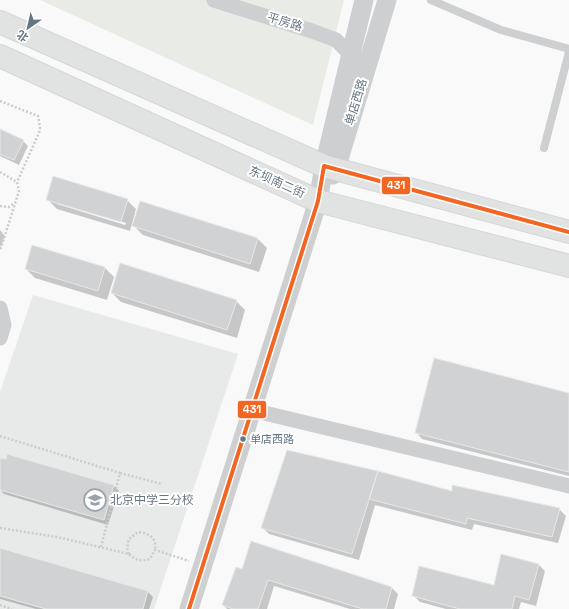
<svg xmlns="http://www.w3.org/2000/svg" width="569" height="609" viewBox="0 0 569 609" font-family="'Space Grotesk','Noto Sans SC',sans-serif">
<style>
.built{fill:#e8e9e9}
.green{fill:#e8ebe6}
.shadow{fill:#0003;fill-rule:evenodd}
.building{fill:#d0d2d3;stroke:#e8e8e8}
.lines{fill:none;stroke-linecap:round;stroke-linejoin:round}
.secondary-casing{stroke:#d5d6d7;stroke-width:24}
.path{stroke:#cbcccd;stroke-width:2.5;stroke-dasharray:2 2;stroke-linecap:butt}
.service{stroke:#cecfd0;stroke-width:8}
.minor{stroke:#cecfd0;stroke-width:15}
.tertiary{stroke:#cecfd0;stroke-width:19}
.secondary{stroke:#e1e2e2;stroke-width:22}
.bus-1-casing{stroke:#fff;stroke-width:7}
.bus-1{stroke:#f26522;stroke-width:4}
.bus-dot{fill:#657683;stroke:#fff;stroke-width:1.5}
.labels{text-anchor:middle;stroke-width:4;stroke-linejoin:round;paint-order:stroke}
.bus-label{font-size:11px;fill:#657683;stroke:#fff;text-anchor:start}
.street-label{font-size:12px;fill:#657683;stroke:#fff}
.poi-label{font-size:12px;fill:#657683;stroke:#fff;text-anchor:start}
.line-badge{stroke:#fff;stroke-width:1.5}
.badge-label{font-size:11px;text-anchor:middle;font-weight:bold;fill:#fff}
</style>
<rect width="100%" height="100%" fill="#f9f9f9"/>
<path class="built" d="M33,295l205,59 -84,255h-154v-217z"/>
<path class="green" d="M40,0h304l-31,125z"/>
<path class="shadow" d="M0,130l23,11 5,5 -9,19 -19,-9z
M47,199l80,1 9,9 -6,22 -73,-22zM57,202l69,21 -1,2 -68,-21z
M134,226l124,13 9,9 -8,24 -116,-37z
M0,230l5,6 -5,12z
M105,268l9,9 -7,23 -72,-22 -9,-9z
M112,293l124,8 9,9 -8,28 -116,-36z
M569,394v82l-147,-37 -6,-7z
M288,451l165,41 106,17 7,7 -8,27 -84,-19 -2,6 -97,-25 -16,55 -90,-26 -6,-6z
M0,459l114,27 5,5 -11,34 -104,-31 -4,-4z
M0,549l148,43 5,5 -4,12h-113l-36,-10z
M539,565l6,6 -9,35 -15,-4 -2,7h-73l-26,-7 -7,-7 81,-9z
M243,570l149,18 6,6 -4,15h-44l-76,-23 -7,23h-40l-4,-4z"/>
<path class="building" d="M0,129l24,11 -10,20 -14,-6z
M53,176l75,23 -7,23 -75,-22z
M140,201l118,37 -8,26 -118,-38z
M32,245l73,22 -7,24 -73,-22z
M120,263l117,37 -10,30 -116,-37z
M434,358l135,35v79l-154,-39z
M287,450l91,21 -26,83 -91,-26z
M7,454l107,31 -10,35 -104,-30v-32l6,1z
M378,471l74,20v-6l108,23 -8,29 -85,-19 -1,6 -97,-25z
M251,541l141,46 -6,22h-23l-95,-29 -10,29h-25l-11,-4 14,-38 6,2z
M0,548l148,43 -5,18h-97l-46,-13z
M501,554l38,10 -10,36 -14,-4 -3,13h-52l-48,-13 7,-30 75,19z"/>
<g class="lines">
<g class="secondary-casing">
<path id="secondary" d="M0,22l324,144 245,66
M0,56l318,145 251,65"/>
</g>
<path class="path" d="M0,101l38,15 2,11 -1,6 -22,49
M0,172l17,10 2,9 -19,60
M0,206l9,1 7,-5
M0,436l120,37 -19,74
M120,473l42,11
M0,528l57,9 72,17c7,7 12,7 21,5l5,-9 34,11
M129,554l-2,-6 2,-9 9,-7c11,1 19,6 17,18
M0,605l12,4"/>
<path class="service" d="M431,0l70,30 68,19
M544,148l25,-96"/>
<path class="minor" d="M214,0l98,31 24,9 15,15
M0,308l4,17 -4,13
M252,410l317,76"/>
<path class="tertiary" d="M333,175l3,-6 51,-169
M189,609l129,-408 6,-35 40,-166"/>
<use href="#secondary" class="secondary"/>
<g class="bus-1-casing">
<path id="bus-1" d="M189,609l129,-408 6,-35 245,66"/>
</g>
<use href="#bus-1" class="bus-1"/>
</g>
<defs>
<g id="school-ring" transform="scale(1.15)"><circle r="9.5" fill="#fff" stroke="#99a4ac" stroke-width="1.5"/><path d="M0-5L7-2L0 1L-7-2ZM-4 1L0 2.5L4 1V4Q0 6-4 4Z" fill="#99a4ac"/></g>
</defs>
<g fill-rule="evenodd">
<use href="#school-ring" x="95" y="500"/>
</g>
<circle class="bus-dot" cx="243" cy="439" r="3.5"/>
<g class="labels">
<g class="bus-label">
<text x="250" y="443">单店西路</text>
</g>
<g class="street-label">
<text transform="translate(285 22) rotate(17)" y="4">平房路</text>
<text transform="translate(356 102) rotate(-73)" y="4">单店西路</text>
<text transform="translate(277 182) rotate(24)" y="4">东坝南二街</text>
</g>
<g class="poi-label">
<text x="110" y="504">北京中学三分校</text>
</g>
</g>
<g class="line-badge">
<rect x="381" y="176" width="30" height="19" rx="4" fill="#f26522"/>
<rect x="237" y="400" width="30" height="19" rx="4" fill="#f26522"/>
</g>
<g class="badge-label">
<text x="396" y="189">431</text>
<text x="252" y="413">431</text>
</g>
<g transform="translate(28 28) rotate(214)" stroke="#ffffff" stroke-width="3" paint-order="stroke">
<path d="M0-3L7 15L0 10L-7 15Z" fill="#657683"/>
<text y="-6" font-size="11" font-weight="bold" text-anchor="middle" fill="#657683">北</text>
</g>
</svg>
